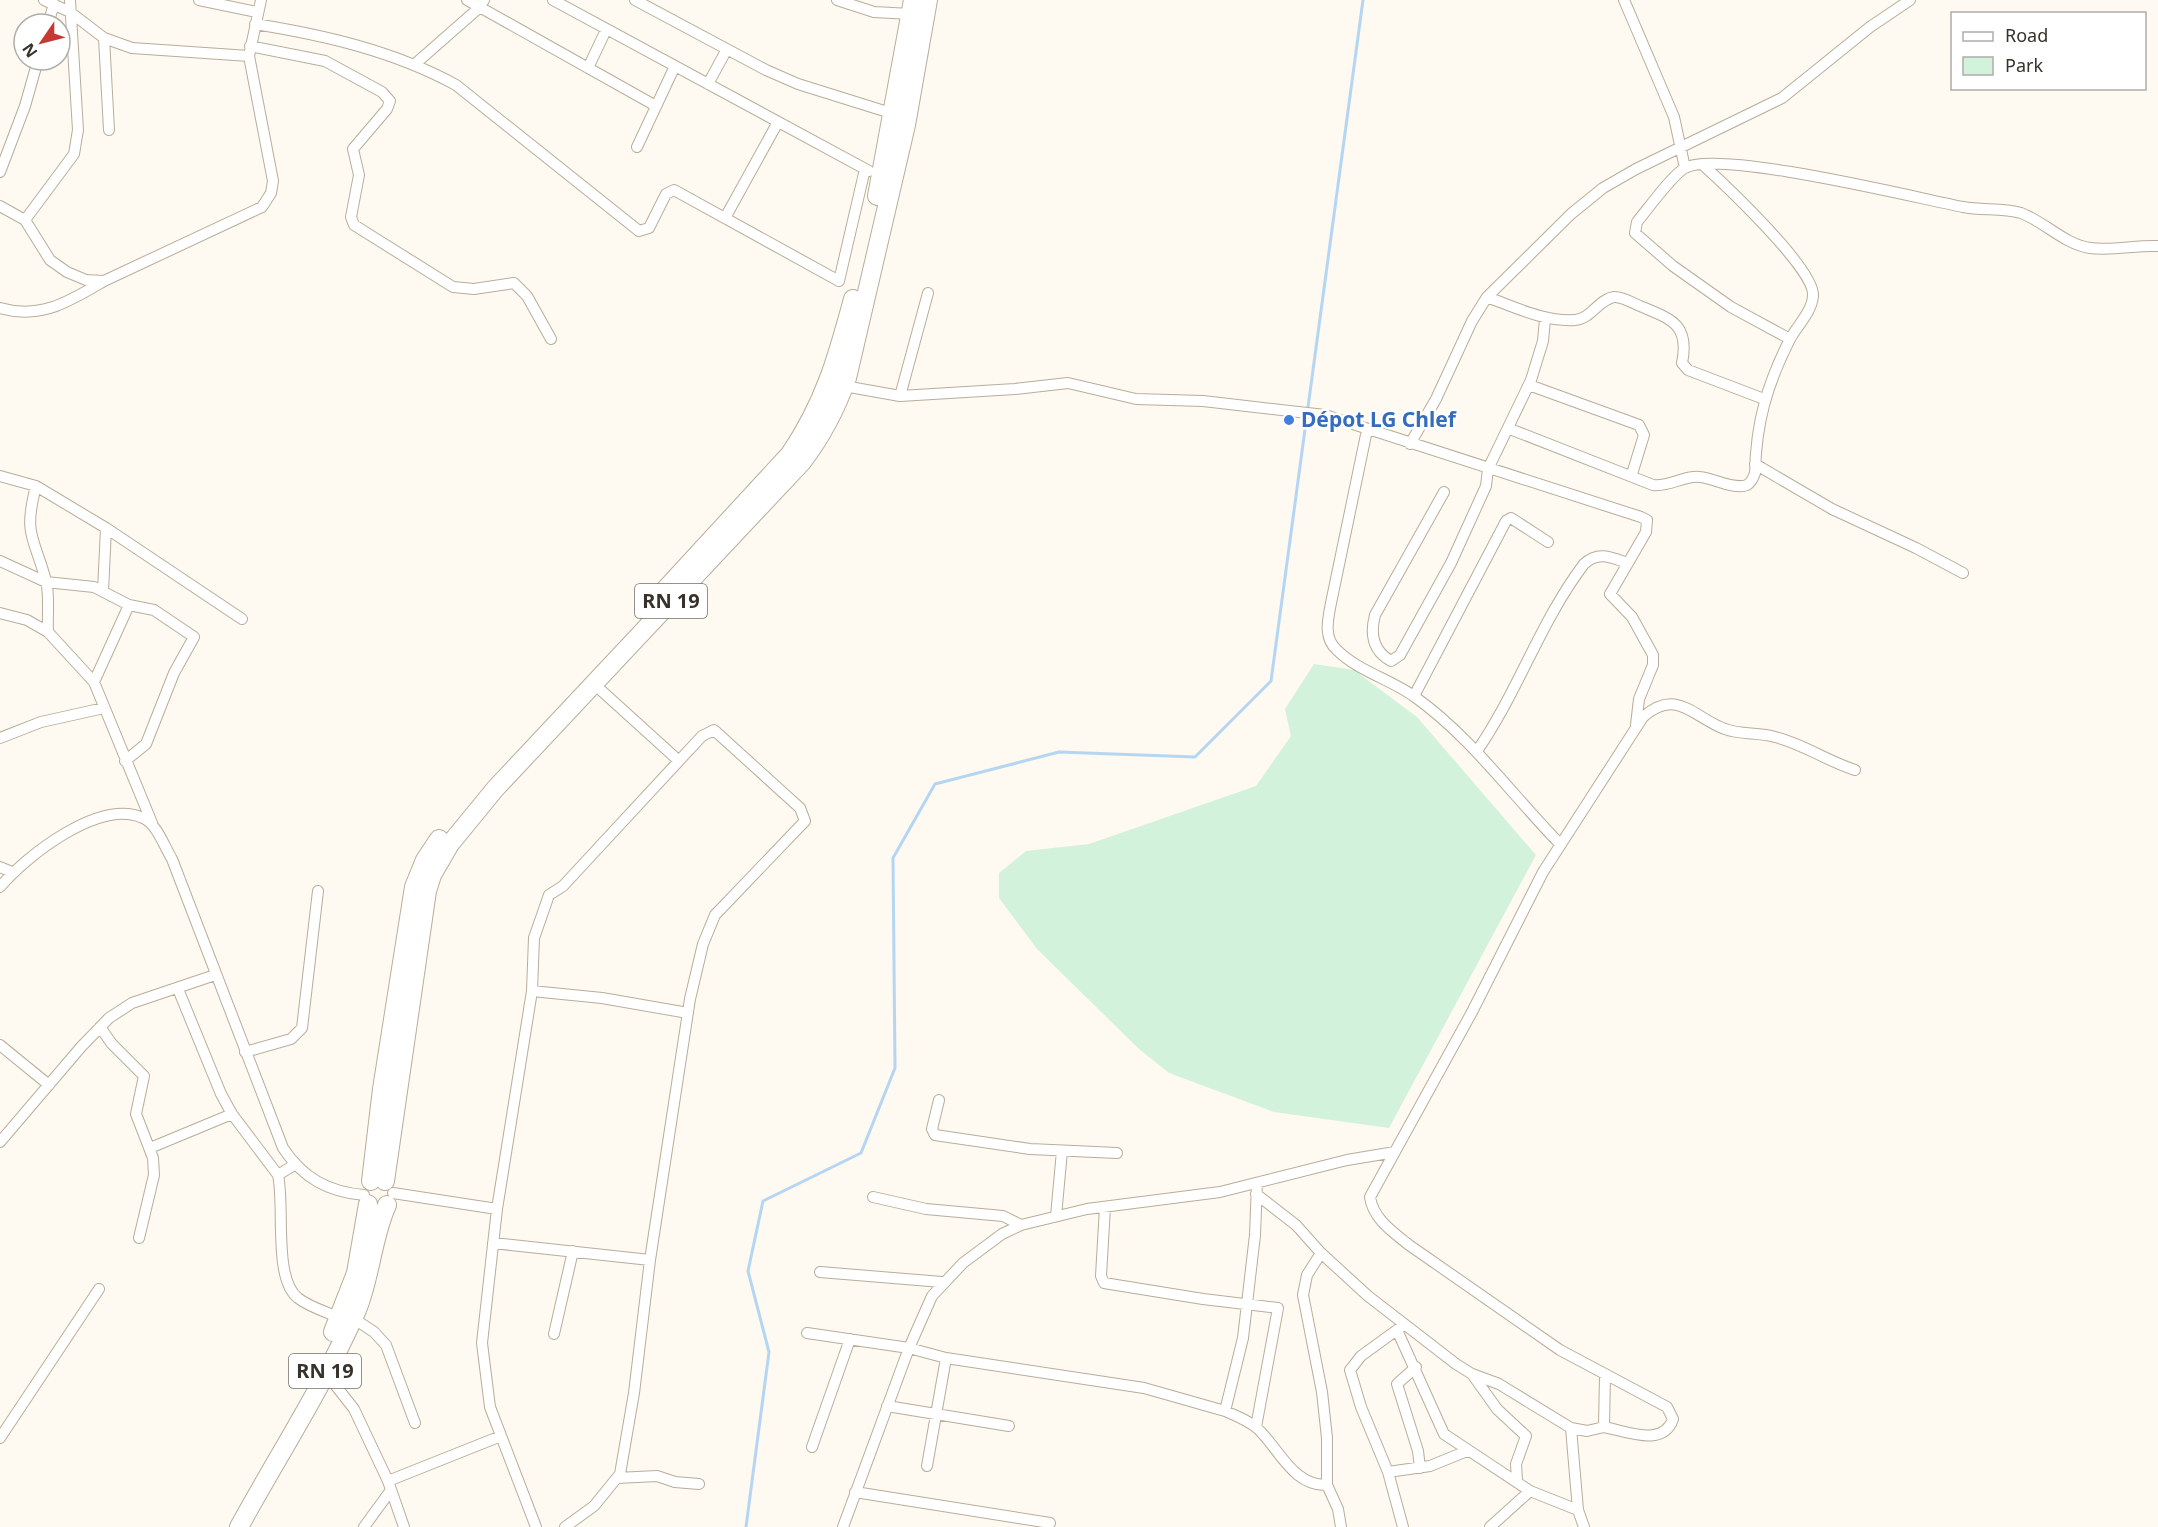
<svg xmlns="http://www.w3.org/2000/svg" width="2158" height="1527" viewBox="0 0 2158 1527" font-family="'Noto Sans',sans-serif">
<style>
.green{fill:#d3f2db}
.lines{fill:none;stroke-linecap:round;stroke-linejoin:round}
.stream{stroke:#b5d6f3;stroke-width:3}
.minor-casing{stroke:#b9ad9a;stroke-width:12}
.primary-casing{stroke:#b9ad9a;stroke-width:20}
.minor{stroke:#fff;stroke-width:10}
.primary{stroke:#fff;stroke-width:18}
.shop-dot{fill:#3f7fe0;stroke:#fff;stroke-width:2}
.labels{text-anchor:middle;stroke-width:5;stroke-linejoin:round;paint-order:stroke}
.shield{fill:#fff;stroke:#73706a;stroke-width:1.5}
.shield-label{font-size:20px;font-weight:bold;fill:#37322a}
.shop-label{font-size:21px;font-weight:bold;fill:#366cbe;stroke:#fff;text-anchor:start}
</style>
<rect width="100%" height="100%" fill="#fef9f1"/>
<path class="green" d="M1314,664l40,6 63,47 119,138 -147,273 -115,-16 -105,-39 -30,-24 -102,-100 -38,-51v-25l27,-22 63,-7 167,-58 35,-50 -6,-27z"/>
<g class="lines">
<path class="stream" d="M746,1527l23,-175 -21,-81 15,-70 98,-48 34,-85 -2,-210 42,-74 124,-32 136,5 76,-76 92,-681"/>
<g class="minor-casing">
<path id="minor" d="M44,0l26,12 34,26 28,10 117,8
M199,0l58,12
M467,0l189,106
M553,0l316,171
M635,0l131,70 32,14 96,30
M837,0l37,12 37,2
M1624,0l50,117 11,51
M48,24l6,-20
M255,24c69,11 139,27 201,61l183,146 10,-3 17,-34 8,-4 165,91 26,-112
M104,38l5,92
M250,46l75,15 57,31 8,9 -3,8 -34,40 6,26 -8,42 3,8 99,62 21,2 40,-6 13,13 24,43
M415,64l65,-57 4,-7
M588,68l18,-38
M708,84l19,-35
M637,147l38,-81
M0,172l25,-66 13,-46
M0,206l25,14 25,40 17,12 19,8 18,1 158,-74 9,-14 2,-12 -24,-125 12,-56
M725,218l53,-96
M25,220l49,-66 4,-24 -8,-130
M1487,297c28,10 57,25 88,23 16,-1 24,-21 39,-23 7,-1 19,6 26,9 31,13 50,18 42,57l6,7 76,29
M0,308c41,12 70,-7 104,-27
M1790,339l-59,-32 -58,-41 -38,-33 2,-11c10,-12 36,-48 48,-54 33,-19 232,30 278,39 19,4 39,0 58,6 24,9 43,31 69,35 22,3 46,-3 68,-2
M1529,385l110,40 5,10 -12,39
M844,386l56,10 115,-7 53,-6 68,16 67,2 122,14 316,102 6,3 -1,12 -36,62 22,23 21,38v10l-14,34 -3,26
M900,396l28,-103
M1510,429l143,56c17,2 31,-10 47,-8 13,1 34,13 47,8 5,-3 6,-7 8,-12 1,-50 12,-88 34,-132 7,-14 23,-29 24,-45 3,-26 -90,-113 -111,-132
M1367,430l-36,173c-3,16 -8,35 6,47 22,22 54,29 78,47 56,40 97,98 145,147
M1410,444l26,-45 36,-78 15,-24 84,-83 32,-26 33,-19 146,-71 88,-71 40,-27
M1755,464l77,45 84,39 47,25
M0,476l36,10 70,42 136,91
M36,486c-13,50 -2,50 10,95 4,16 1,35 2,51
M1444,492l-69,123c-5,19 -2,36 16,46l9,-6 51,-92 35,-77 2,-17 43,-89 12,-39 2,-22
M0,561l46,21 48,5 35,18 -35,77
M103,591l3,-63
M0,613l27,7 21,12 46,50 58,141
M593,683l86,78
M1414,696l92,-175 5,-3 37,24
M0,738l41,-16 63,-14
M1477,751c41,-59 63,-129 107,-187 14,-13 27,-7 43,-1
M125,761l21,-17 28,-71 20,-36 -40,-27 -25,-5
M0,867l12,5
M0,887c26,-31 100,-89 143,-69 14,6 21,28 29,41l111,289c20,30 45,44 81,47
M532,991l70,7 86,15
M100,1027l12,17 32,32 -8,38 17,44 1,17 -15,63
M0,1045l49,40
M245,1052l46,-13 11,-11 16,-137
M939,1100l-7,29 3,6 95,14 87,4
M232,1114l46,61
M0,1142l81,-95 28,-29 23,-15 83,-28
M150,1148l82,-34 -11,-20 -43,-105
M294,1165l-16,10c7,31 -5,104 20,123 11,9 29,14 42,20
M393,1193l104,16
M1256,1194l40,31 25,28 47,43 88,68 16,10 27,10 72,44 16,3 17,-4 1,-52
M873,1197l53,12 77,7 18,9
M1105,1207l-4,69 3,7 99,16 75,9 -22,119
M1056,1216l6,-65
M493,1243l157,17
M820,1272l122,10
M353,1318l21,14 12,13 29,78
M1401,1327l-40,29 -11,14 11,37 27,65 15,55
M1397,1330l47,104 86,57 48,19 6,17
M807,1333l102,15 37,10 198,30 81,23 18,-73 12,-103 2,-52
M554,1334l19,-83
M1416,1367l-19,17 21,67 2,17
M325,1372l29,37 34,72 16,46
M1472,1374l25,35 29,27 -10,28 1,16
M887,1406l122,20
M1225,1411c12,5 24,10 33,18 22,21 35,57 69,56v-47l-5,-46 -19,-97 4,-20 14,-22
M1604,1427c22,4 59,21 69,-8l-6,-12 -107,-57 -151,-105c-16,-13 -36,-26 -39,-48l102,-185 71,-140 100,-155c34,-30 51,1 82,12 15,6 34,3 50,8 28,7 52,24 80,33
M1571,1428l7,82
M0,1438l99,-149
M812,1447l38,-108
M927,1466l19,-108
M1388,1472l42,-6 37,-15
M617,1478l40,-2 18,6 24,2
M388,1481l113,-45
M1327,1485l11,24 3,18
M855,1492l195,31
M364,1527l27,-37
M536,1527l-46,-120 -8,-64 15,-134 35,-218 2,-53 15,-43 14,-9 139,-150 12,-6 86,78 5,13 -90,94 -12,29 -13,55 -40,261 -16,133 -14,81 -26,32 -29,21
M843,1527l66,-179 23,-52 31,-33 39,-29 19,-9 66,-16 133,-17 127,-32 48,-8
M1490,1527l40,-36"/>
</g>
<g class="primary-casing">
<path id="primary" d="M877,196l36,-196
M661,594l129,-140c35,-52 47,-96 63,-155
M371,1181l11,-92 32,-202 11,-27 14,-21
M385,1181l42,-290 5,-16 18,-31 45,-55 307,-327c20,-26 34,-53 45,-84l59,-253 22,-125
M333,1332l23,-59 12,-69
M239,1527c39,-71 85,-142 118,-217 14,-34 15,-72 30,-105"/>
</g>
<use href="#minor" class="minor"/>
<use href="#primary" class="primary"/>
</g>
<circle class="shop-dot" cx="1289" cy="420" r="6"/>
<g class="labels">
<g class="shield">
<rect x="635" y="584" width="72" height="34" rx="4.5"/>
<rect x="289" y="1354" width="72" height="34" rx="4.5"/>
</g>
<g class="shield-label">
<text x="671" y="608">RN 19</text>
<text x="325" y="1378">RN 19</text>
</g>
<g class="shop-label">
<text x="1301" y="427">Dépot LG Chlef</text>
</g>
</g>
<rect x="1951" y="12" width="195" height="78" fill="#ffffff" stroke="#afadaa" stroke-width="1.5"/>
<rect x="1963" y="32" width="30" height="9" fill="#ffffff" stroke="#afadaa" stroke-width="1.5"/>
<text x="2005" y="42" font-size="18" fill="#37322a">Road</text>
<rect x="1963" y="57" width="30" height="18" fill="#d3f2db" stroke="#afadaa" stroke-width="1.5"/>
<text x="2005" y="72" font-size="18" fill="#37322a">Park</text>
<g transform="translate(42 42) rotate(235)"><circle r="28" fill="#ffffff" stroke="#afadaa" stroke-width="1.5"/>
<path d="M0-4.5L10 22L0 15L-10 22Z" fill="#c63834"/>
<text y="-9" font-size="16" font-weight="bold" text-anchor="middle" fill="#37322a">N</text>
</g>
</svg>
